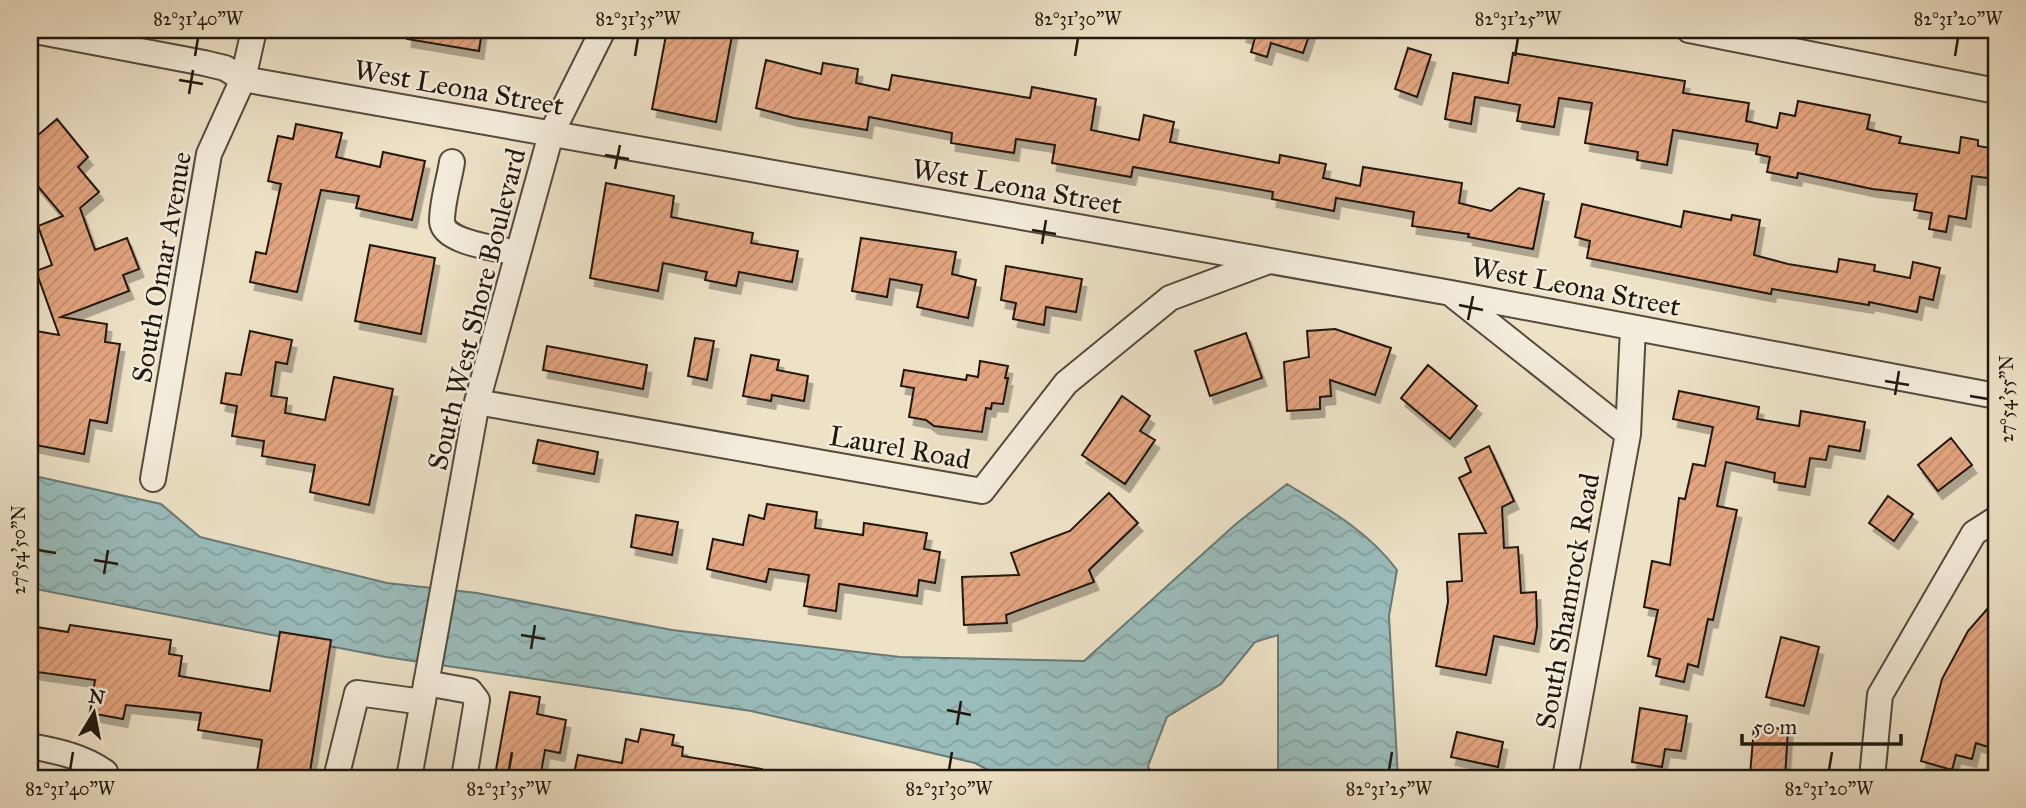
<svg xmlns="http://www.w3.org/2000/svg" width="2026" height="808" viewBox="0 0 2026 808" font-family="'IM FELL Great Primer',serif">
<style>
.water{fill:url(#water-waves);stroke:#697a76;stroke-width:2}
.building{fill:url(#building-hatch);stroke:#20180f;stroke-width:2;filter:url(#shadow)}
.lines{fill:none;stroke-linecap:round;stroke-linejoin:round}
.minor-casing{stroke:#534a3d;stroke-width:28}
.minor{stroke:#f3ecda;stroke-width:24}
.ticks{fill:none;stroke:#20180f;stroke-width:2.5}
.labels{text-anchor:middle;stroke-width:5;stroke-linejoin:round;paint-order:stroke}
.street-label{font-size:28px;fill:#20180f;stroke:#f3ecda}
.neatline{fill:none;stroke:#20180f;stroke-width:2.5}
.ticks-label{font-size:18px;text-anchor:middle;fill:#20180f}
</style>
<defs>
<pattern id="water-waves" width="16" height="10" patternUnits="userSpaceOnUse" patternTransform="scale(1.75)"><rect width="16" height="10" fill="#9abcbb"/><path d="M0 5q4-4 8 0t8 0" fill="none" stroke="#84a1a0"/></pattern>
<pattern id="building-hatch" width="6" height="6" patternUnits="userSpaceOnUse" patternTransform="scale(1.75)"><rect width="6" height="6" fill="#e3a580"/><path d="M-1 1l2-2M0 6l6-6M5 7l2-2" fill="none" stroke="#c28d6d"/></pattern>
<filter id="shadow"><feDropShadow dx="4.5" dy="8" stdDeviation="0" flood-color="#0004"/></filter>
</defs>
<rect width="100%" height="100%" fill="#ede1c6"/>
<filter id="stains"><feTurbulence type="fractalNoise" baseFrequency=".00286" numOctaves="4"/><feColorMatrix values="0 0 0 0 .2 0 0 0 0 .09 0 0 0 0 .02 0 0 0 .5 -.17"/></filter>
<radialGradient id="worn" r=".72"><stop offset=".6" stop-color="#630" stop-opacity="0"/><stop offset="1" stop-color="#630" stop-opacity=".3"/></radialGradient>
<path class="water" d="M30,475l131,29 39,33 187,46 90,10 195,37 228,27 184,4 153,-138 50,-39c41,25 81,47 110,86l-8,46 9,162h-120v-143l-23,7 -34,42 -54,33 -19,49 4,12h-149l-28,-15 -224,-52 -365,-54 -356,-69z"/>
<path class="building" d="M408,30h74l-3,21 -72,-12z
M667,30h66l-17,92 -64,-13z
M1243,30h68l-8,23 -32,-10 -4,14 -16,-5 4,-14 -13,-4z
M1408,48l23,7 -14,42 -22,-8z
M1513,53l172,28 -2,12 66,10 -3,18 31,7 3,-15 15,3 3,-15 72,14 -3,14 34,8 -2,6 60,10 2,-16 17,3v6l18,3v30l-24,-3 -6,43 -17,-3 -3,16 -17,-3 3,-16 -18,-3 3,-16 -45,-5 -74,-16 -1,5 -30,-6 3,-15 -14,-3 2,-10 -85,-14 -6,35 -30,-5 1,-8 -53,-9 7,-40 -33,-5 -5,29 -37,-6 3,-16 -45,-8 -4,27 -26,-5 8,-46 55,10z
M766,60l55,14 2,-11 35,6 -2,14 33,7 3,-15 138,23 2,-11 64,12 -5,31 48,10 5,-25 30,7 -4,20 109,21 1,-8 46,9 -3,14 37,8 3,-19 99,16 -3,20 32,8 28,-23 25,6 -11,55 -65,-12 1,-3 -57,-8 2,-14 -78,-14 -2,13 -62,-12 1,-7 -140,-25 -2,10 -79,-14 3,-18 -39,-6 -2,14 -63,-10 1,-10 -83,-16 -2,13 -73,-12 -38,-10z
M57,119l31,38 -10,10 21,25 -19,16 15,42 32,-12 12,31 -16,6 6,16 -68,26 46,7 -2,18 15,2 -13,79 -17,-3 -6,34 -54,-10v-114l29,5 -23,-64 16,-6 -14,-39 25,-10 -33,-39v-35z
M296,124l46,9 -6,24 44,10 3,-15 42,9 -13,59 -56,-12 3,-12 -38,-6 -24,102 -47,-10 6,-30 10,2 15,-70 -13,-3 10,-45 15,3z
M606,183l68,13 -3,21 82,16 -2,10 47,8 -6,31 -53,-10 -3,14 -31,-6 2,-8 -44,-9 -5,28 -68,-13z
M1582,204l99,23 3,-16 47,9 1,-5 28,5 -6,35 34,9 49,8 2,-13 36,6 -1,6 36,7 3,-16 27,6 -7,32 -13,-3 -3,15 -48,-10v3l-97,-16 -1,5 -184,-36 3,-17 -15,-4z
M861,238l95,14 -4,22 24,6 -8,38 -51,-11 5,-22 -32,-6 -3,18 -35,-6z
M370,245l65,13 -14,76 -66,-13z
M1006,266l76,13 -6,33 -30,-5 -2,18 -31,-6 3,-16 -15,-3z
M1335,329l56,19 -16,47 -45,-15 1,16 -11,1v12l-33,2 -3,-49 25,-5 -2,-26z
M250,331l42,9 -5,24 -11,-2 -5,34 16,2 -2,15 40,7 9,-43 59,12 -24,116 -59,-13 5,-27 -53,-9 2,-15 -32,-5 5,-30 -16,-3 5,-30 15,2z
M1246,333l16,45 -52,18 -15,-45z
M695,338l19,3 -7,39 -19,-4z
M547,346l100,19 -4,24 -100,-19z
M751,355l28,5 -2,10 31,6 -4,25 -32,-6 -1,6 -28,-5z
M980,361l28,5 -3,12h3l-5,26 -11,-1 -1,6 -5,-1 -4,24 -48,-6 -8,-6 -17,-3 5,-29 -13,-2 3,-16 62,10 1,-5 11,2z
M1428,365l49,41 -27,33 -49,-41z
M1679,391l80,16 -2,12 42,7 2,-15 64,11 -5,29 -31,-5 -3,14 -16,-2 -5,29 -31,-5 1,-9 -49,-11 -9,44 20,4 -24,110 -5,-1 -10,48 -10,-3 -4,18 -28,-6 4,-17 -12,-3 10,-46 -14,-3 8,-46 18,4 9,-67 6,1 8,-35 12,2 8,-39 -40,-8z
M1122,396l28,20 -10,15 15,9 -30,44 -43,-29z
M1951,438l21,27 -34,26 -20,-26z
M538,440l60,12 -4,22 -61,-11z
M1489,446l25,55 -12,6 2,41 14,-1 3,46 15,-1 1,35 -3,17 -40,-8 -8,39 -50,-9 12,-64 -1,-20 15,-1 -3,-47 27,-1 -27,-55 12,-6 -6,-14z
M1109,493l29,30 -49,47 5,12 -88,33 1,8 -43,2 -2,-48 57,-2 -8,-22 59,-22z
M1888,496l25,18 -19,27 -25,-18z
M767,504l50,8 -2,16 48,7 1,-12 63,10 -3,16 16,3 -5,31 -16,-3 -2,16 -78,-12 -3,27 -32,-5 5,-31 -40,-6 -3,13 -59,-13 6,-30 30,6 6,-30 15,4z
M636,515l42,7 -6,33 -41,-8z
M1996,599v130l-5,19 -15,-5 -4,16 -16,-4 -4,15 -31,-9 21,-82 26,-48z
M70,625l101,15 -2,14 13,2 -3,20 91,15 10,-59 51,8 -22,138h-53l6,-38 -64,-10 3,-17 -75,-8 -3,14 -33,-6 5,-33 -65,-9v-45l38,6z
M1781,637l38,10 -15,59 -38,-9z
M510,692l30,5 -3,17 29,6 -6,33 -15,-3 -5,28 -45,-3z
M1640,708l47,8 -6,35 -16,-2 -3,18 -30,-5z
M1754,727l34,2 -3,49 -35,-3z
M641,729l33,6 -2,10 11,2 -1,9 80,13 -1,9h-188l5,-23 44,8 4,-24 12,3z
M1457,732l46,10 -5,25 -47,-10z"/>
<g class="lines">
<g class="minor-casing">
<path id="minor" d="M30,30l174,33 21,5 18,11 1208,214 545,103
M1689,30l307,61
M452,162c-3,19 -10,40 -10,59 1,22 59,28 76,32
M1454,296l174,138 -63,344
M477,402l505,89 84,-108 104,-85 99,-37
M1628,434l5,-106
M153,479l56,-325 34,-75 11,-49
M426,683l44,8 7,9 -13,78
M30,746c27,5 52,10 75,26v6
M336,778l21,-85 66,9
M409,778l68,-376 74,-268 52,-104
M1872,778l8,-83 94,-162 22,-14"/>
</g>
<use href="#minor" class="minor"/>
</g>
<path class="ticks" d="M195,56l3,-18M635,56l3,-18M1075,56l3,-18M1515,56l3,-18M1955,56l3,-18M179,80l24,4M189,94l4,-24M605,155l24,4M615,169l5,-24M1032,230l24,4M1042,244l4,-24M1459,305l24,5M1468,320l5,-24M1885,381l24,4M1895,395l4,-24M1970,396l18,3M38,550l18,3M94,560l24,4M104,574l4,-24M521,635l24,4M531,649l4,-24M947,710l24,5M957,725l4,-24M70,770l3,-18M509,770l3,-18M949,770l3,-18M1389,770l3,-18M1829,770l3,-18"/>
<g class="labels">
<g class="street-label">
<text transform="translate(459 87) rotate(10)" y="10">West Leona Street</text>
<text transform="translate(1017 186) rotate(10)" y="10">West Leona Street</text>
<text transform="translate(161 267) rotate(-80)" y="10">South Omar Avenue</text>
<text transform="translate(1576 286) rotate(11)" y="10">West Leona Street</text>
<text transform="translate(476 309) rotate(-76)" y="10">South West Shore Boulevard</text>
<text transform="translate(900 447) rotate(10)" y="10">Laurel Road</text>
<text transform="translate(1567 601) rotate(-80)" y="10">South Shamrock Road</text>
</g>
</g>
<rect width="2026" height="808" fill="none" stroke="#ede1c6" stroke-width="77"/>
<g transform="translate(94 713) rotate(10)" stroke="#f3ecda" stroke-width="5" paint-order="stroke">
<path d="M0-5L12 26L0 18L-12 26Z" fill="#20180f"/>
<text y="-10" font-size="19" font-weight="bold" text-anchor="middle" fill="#20180f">N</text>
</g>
<path d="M1742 734v10h159v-10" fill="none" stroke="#20180f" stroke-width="3.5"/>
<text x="1753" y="734" font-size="21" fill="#20180f" stroke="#f3ecda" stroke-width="5" paint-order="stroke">50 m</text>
<rect x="38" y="38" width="1950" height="732" class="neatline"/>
<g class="ticks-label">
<text x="198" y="25">82°31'40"W</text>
<text x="638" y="25">82°31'35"W</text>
<text x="1078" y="25">82°31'30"W</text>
<text x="1518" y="25">82°31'25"W</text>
<text x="1958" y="25">82°31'20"W</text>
<text transform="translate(2007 399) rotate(-90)" y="6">27°54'55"N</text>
<text transform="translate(19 550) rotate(-90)" y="6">27°54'50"N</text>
<text x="70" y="795">82°31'40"W</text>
<text x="509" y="795">82°31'35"W</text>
<text x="949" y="795">82°31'30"W</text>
<text x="1389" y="795">82°31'25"W</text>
<text x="1829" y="795">82°31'20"W</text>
</g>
<rect width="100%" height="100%" filter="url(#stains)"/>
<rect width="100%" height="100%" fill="url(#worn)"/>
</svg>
